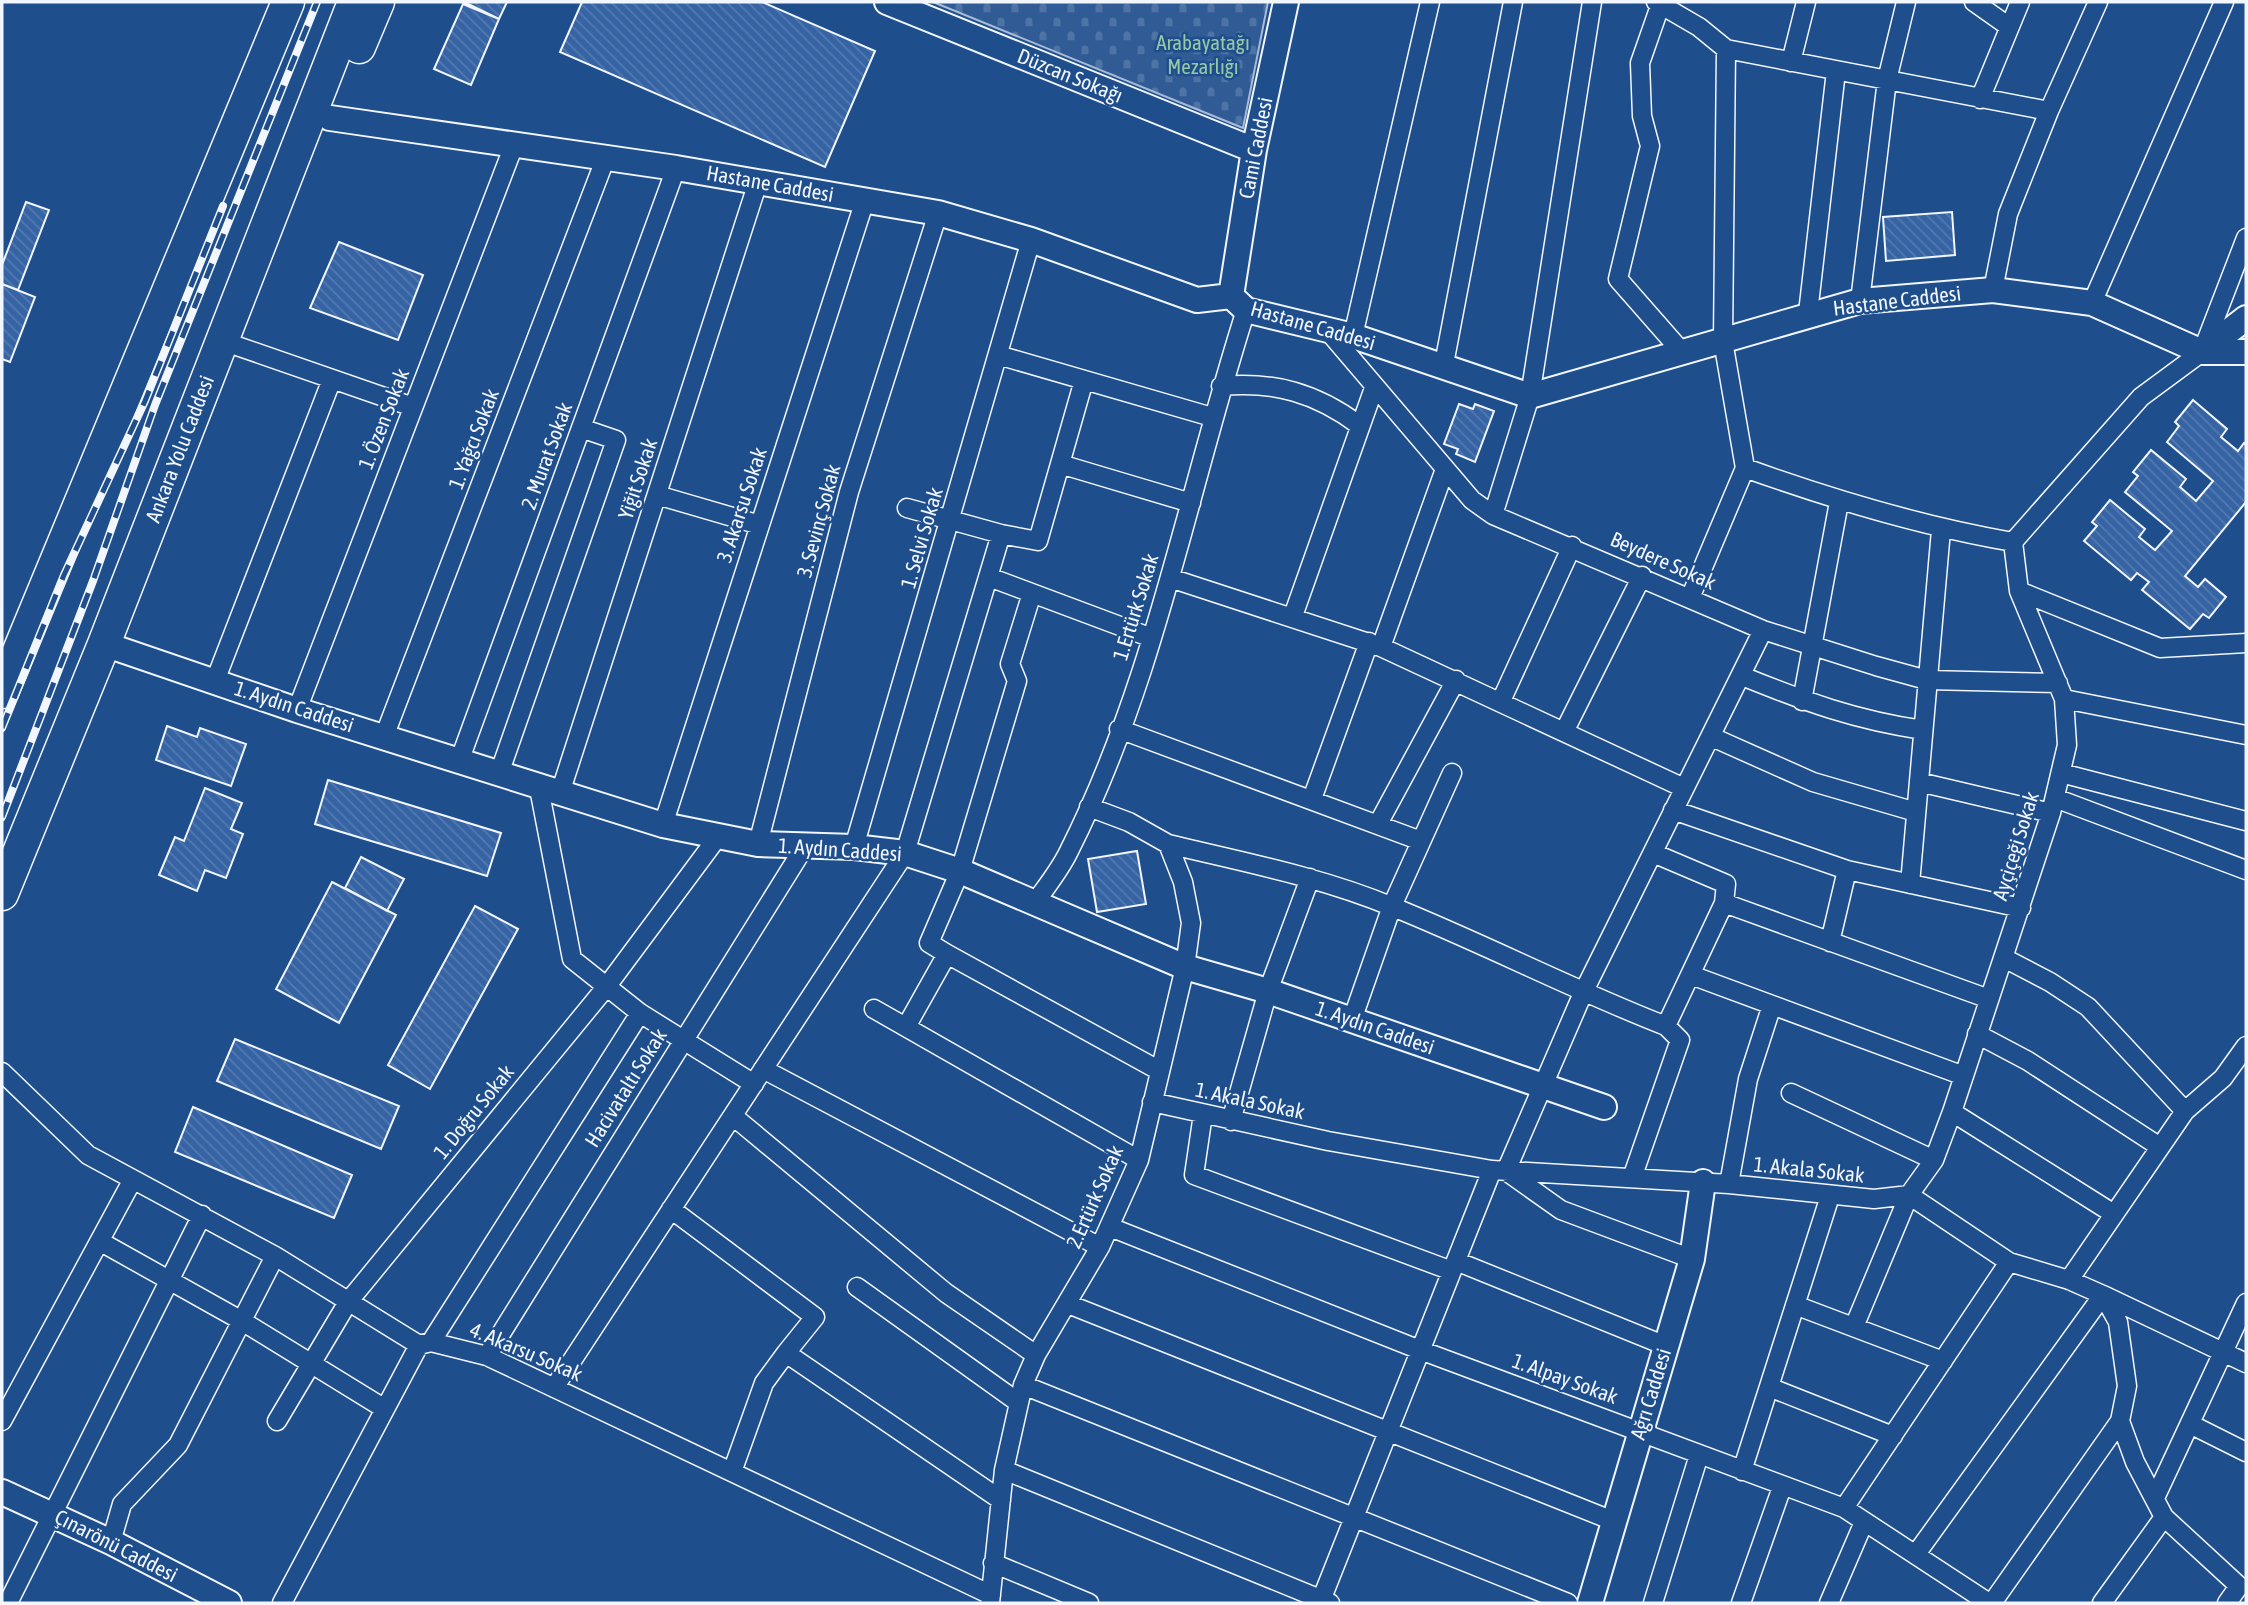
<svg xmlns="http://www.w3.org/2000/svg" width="2248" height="1605" viewBox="0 0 2248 1605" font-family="'Asap Condensed',sans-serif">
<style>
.cemetery{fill:url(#cemetery-stones);stroke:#a8bbd7;stroke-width:2}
.building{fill:url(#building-back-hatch);stroke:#f2f6ff;stroke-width:2}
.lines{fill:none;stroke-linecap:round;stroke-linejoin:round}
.street-casing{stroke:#f2f6ff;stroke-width:21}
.secondary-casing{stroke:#f2f6ff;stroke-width:28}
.highway-casing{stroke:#f2f6ff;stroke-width:35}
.street{stroke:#1f4e8c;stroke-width:18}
.secondary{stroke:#1f4e8c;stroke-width:24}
.highway{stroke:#1f4e8c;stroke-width:32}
.rail-casing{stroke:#f2f6ff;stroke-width:8}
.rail{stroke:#1f4e8c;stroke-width:5;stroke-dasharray:16;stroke-linecap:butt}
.labels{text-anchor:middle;stroke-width:5;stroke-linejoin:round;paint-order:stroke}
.park-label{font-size:21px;fill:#97c8a6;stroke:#1f4e8c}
.street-label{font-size:21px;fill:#f2f6ff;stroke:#1f4e8c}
</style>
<defs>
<pattern id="cemetery-stones" width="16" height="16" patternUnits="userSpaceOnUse" patternTransform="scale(1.75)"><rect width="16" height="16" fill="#305b95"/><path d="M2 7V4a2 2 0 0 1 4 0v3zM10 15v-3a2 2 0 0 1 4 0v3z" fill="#4e73a5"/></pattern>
<pattern id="building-back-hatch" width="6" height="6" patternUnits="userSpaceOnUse" patternTransform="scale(1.75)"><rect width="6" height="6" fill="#3563a3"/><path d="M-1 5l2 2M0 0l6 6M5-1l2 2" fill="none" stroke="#537ab1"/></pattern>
</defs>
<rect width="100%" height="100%" fill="#1f4e8c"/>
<path class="cemetery" d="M933,2h335l-25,126z"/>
<path class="building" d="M464,2h43l-8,17z
M582,2h180l113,49 -50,116 -265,-115z
M463,4l36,15 -28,66 -37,-16z
M26,202l23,8 -31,80 -16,-6v-19z
M1952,212l3,43 -69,6 -3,-44z
M339,242l84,33 -25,65 -88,-32z
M2,284l33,13 -25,65 -8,-3z
M2193,400l34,29 -6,8 17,14 6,-8 2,2v57l-61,74 13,11 7,-8 21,18 -17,21 -6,-4 -13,15 -48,-39 7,-8 -12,-9 -6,7 -47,-39 13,-15 -5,-4 18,-22 35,29 -6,8 16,13 17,-19 -47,-39 13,-16 -5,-4 18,-22 35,29 -6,8 16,14 17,-20 -46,-39 12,-16 -4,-4z
M1459,404l14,5 2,-5 19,7 -19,51 -19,-8 2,-5 -14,-5z
M167,726l30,11 3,-9 46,16 -15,42 -75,-26z
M328,780l173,53 -14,43 -172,-52z
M205,788l37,15 -11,26 12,5 -17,44 -21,-8 -8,21 -38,-16 16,-38 9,4z
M1137,851l9,53 -49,8 -9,-53z
M361,857l43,22 -17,32 -42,-23z
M332,882l64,33 -57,108 -63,-34z
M475,906l43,23 -88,160 -42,-24z
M235,1039l164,67 -18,43 -164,-68z
M193,1107l159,68 -18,43 -159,-66z"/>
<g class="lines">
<g class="street-casing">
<path id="street" d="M1656,2l43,25 27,22 323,62
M1974,2l34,24
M1661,3l-21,60 2,53 8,30 -32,133 64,73
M1791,62l15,-60
M1980,99l40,-97
M1993,290l15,-76 41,-103 49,-109
M1860,301l27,-221 19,-78
M2092,303l132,-301
M1808,313l28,-242
M1328,331l144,169 21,15 270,115 113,36 51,14 131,3
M1353,336l77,-334
M237,346l176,61
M998,355l214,62
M1444,364l69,-362
M1221,386c53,-5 95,7 138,39
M1060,464l131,39
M1745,468c89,32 175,58 268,74
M657,495l103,30
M1493,515l37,-119 62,-394
M1001,534l37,7 46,-161
M2013,542l128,-145 61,-45 44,-114
M989,577l163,61
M1170,578l211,69 303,141
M2019,591l141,57 86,-5
M1690,598l55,-130 -22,-127 3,-292
M1293,616l81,-228
M1381,647l64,-178
M1742,676c64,26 113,44 181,54
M215,681l117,-302
M2064,699l182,36
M1501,701l71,-155
M1802,701l37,-199
M297,710l217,-565
M1119,729l302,112
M1565,730l77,-154
M384,737l222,-580
M1712,737l101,45 103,30
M460,759l216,-591
M500,771l116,-331 -35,-12
M2061,773l185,48
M1919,782l132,31
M538,783l34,176 68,54 114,71
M561,790l197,-608
M2055,798l191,72
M1312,799l57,-157
M1673,810l174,60 174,38
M1378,824l78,-144
M663,825l202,-625
M758,844l91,-352 89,-279
M1168,844c75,18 153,33 225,63 92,37 180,83 273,119
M854,847l177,-607
M1910,884l31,-354
M1724,903l265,96
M1034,904c12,-17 26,-34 35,-53 86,-170 119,-361 177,-541
M1830,942l17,-72
M947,954l213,117
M2004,958l46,24 38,25 97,104
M1691,975l273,101
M874,1009l265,151
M1352,1020l40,-114 60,-133
M906,1027l41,-73 -18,-11 31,-72 57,-190 -7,-17 22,-71
M1977,1034l51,27 132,86
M763,1069l337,178
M2,1072l86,83 187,101 144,89 12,-3 56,14 504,239
M1791,1093l143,67
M1152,1102l176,39 164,29 237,14 145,15 35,-4 100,67 60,18 34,15 15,27 9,64 -7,35 15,41 29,55 75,69
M1952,1112l162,102
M1203,1114l-9,61 258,96
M733,1116l213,177 90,62
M1231,1121l37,-130 42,-113
M1632,1178l48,-138 -14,-14 58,-123 2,-19 -73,-31
M1729,1184l19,-105 24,-74
M671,1209l144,108 -29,36 215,147
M1110,1227l310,123 424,158 145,95
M101,1242l141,79 143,88
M1692,1259l-131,-49 -55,-39 77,-178 180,-363
M1456,1261l210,85
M2069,1280l116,-169 38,-33 23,-32
M857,1287l162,116
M1068,1304l548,218
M1795,1305l148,56
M1854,1327l55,-132 25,-35 18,-48 99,-299 16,-68 -3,-46 -45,-108 -6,-49
M431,1342l209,-329
M487,1356l318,-510
M1023,1385l545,218
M1769,1387l124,49
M554,1388l351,-535 96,-319 -94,-26
M2,1421l130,-240
M277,1421l71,-119 259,-316 110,-148
M2190,1424l56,28
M1004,1470l326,133
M1742,1471l88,-275
M732,1472l32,-89 22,-30
M2155,1498l91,-195
M1844,1508l165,-246
M111,1542l11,-38 56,-59 97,-189
M1916,1554l187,-259 143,68
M993,1563l96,40
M8,1603l194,-388
M282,1603l137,-258
M990,1603l14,-133 19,-85 13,-30 64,-108 39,-87 46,-193 6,-44 -8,-41 -15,-38 -39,-22 -40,-15
M1320,1603l172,-433
M1653,1603l46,-148
M1741,1603l41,-116
M1829,1603l35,-81
M1992,1603l128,-182
M2102,1603l62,-86
M2227,1603l12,-17"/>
</g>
<g class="secondary-casing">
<path id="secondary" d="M887,2l367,148
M330,118l346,50 262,45 93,27 166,60 34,-4 15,14 107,26 177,60 330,-95 133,-11 99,13 110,49h44
M1231,296l23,-146 32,-148
M2202,352l44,-34
M104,644l193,66 366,115 95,19 96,3 51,6 55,18 225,96 83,24 336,116
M2,1492l109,50 118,61
M1590,1603l102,-344 11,-77"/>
</g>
<g class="highway-casing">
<path id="highway" d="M359,47l19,-45
M2,692l286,-690
M2,894l102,-250 250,-642"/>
</g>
<use href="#street" class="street"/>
<use href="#secondary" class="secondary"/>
<use href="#highway" class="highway"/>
<g class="rail-casing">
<path id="rail" d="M2,728l62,-153 81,-174 78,-195
M2,817l91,-236 62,-176 162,-403"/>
</g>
<use href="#rail" class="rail"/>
</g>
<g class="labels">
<g class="park-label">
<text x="1203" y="50">Arabayatağı<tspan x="1203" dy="24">Mezarlığı</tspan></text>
</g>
<g class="street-label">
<text transform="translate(1070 76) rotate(22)" y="7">Düzcan Sokağı</text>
<text transform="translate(1256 148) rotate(-79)" y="7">Cami Caddesi</text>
<text transform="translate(770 184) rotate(10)" y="7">Hastane Caddesi</text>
<text transform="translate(1897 301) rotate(-7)" y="7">Hastane Caddesi</text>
<text transform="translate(1313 326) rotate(16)" y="7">Hastane Caddesi</text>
<text transform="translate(384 419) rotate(-69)" y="7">1. Özen Sokak</text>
<text transform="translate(474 439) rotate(-69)" y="7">1. Yağcı Sokak</text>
<text transform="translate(180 449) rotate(-69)" y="7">Ankara Yolu Caddesi</text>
<text transform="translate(547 456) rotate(-70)" y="7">2. Murat Sokak</text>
<text transform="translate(638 479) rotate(-72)" y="7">Yiğit Sokak</text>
<text transform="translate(742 505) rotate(-72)" y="7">3. Akarsu Sokak</text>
<text transform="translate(819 521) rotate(-75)" y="7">3. Sevinç Sokak</text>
<text transform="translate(922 538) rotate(-74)" y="7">1. Selvi Sokak</text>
<text transform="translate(1663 561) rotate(24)" y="7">Beydere Sokak</text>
<text transform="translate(1136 607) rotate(-73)" y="7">1.Ertürk Sokak</text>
<text transform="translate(294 707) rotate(18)" y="7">1. Aydın Caddesi</text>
<text transform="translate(2016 846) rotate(-73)" y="7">Ayçiçeği Sokak</text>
<text transform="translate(840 850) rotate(4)" y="7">1. Aydın Caddesi</text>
<text transform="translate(1375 1028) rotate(19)" y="7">1. Aydın Caddesi</text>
<text transform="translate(626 1088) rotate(-58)" y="7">Hacivataltı Sokak</text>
<text transform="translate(1250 1101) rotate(12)" y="7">1. Akala Sokak</text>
<text transform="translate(474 1112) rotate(-51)" y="7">1. Doğru Sokak</text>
<text transform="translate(1809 1170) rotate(6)" y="7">1. Akala Sokak</text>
<text transform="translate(1095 1197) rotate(-66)" y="7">2.Ertürk Sokak</text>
<text transform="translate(526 1352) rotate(23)" y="7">4. Akarsu Sokak</text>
<text transform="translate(1565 1379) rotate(20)" y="7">1. Alpay Sokak</text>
<text transform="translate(1651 1394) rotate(-73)" y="7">Ağrı Caddesi</text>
<text transform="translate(116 1546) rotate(27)" y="7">Çınarönü Caddesi</text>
</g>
</g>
<rect width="2248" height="1605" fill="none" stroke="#f2f6ff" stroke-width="7"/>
</svg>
